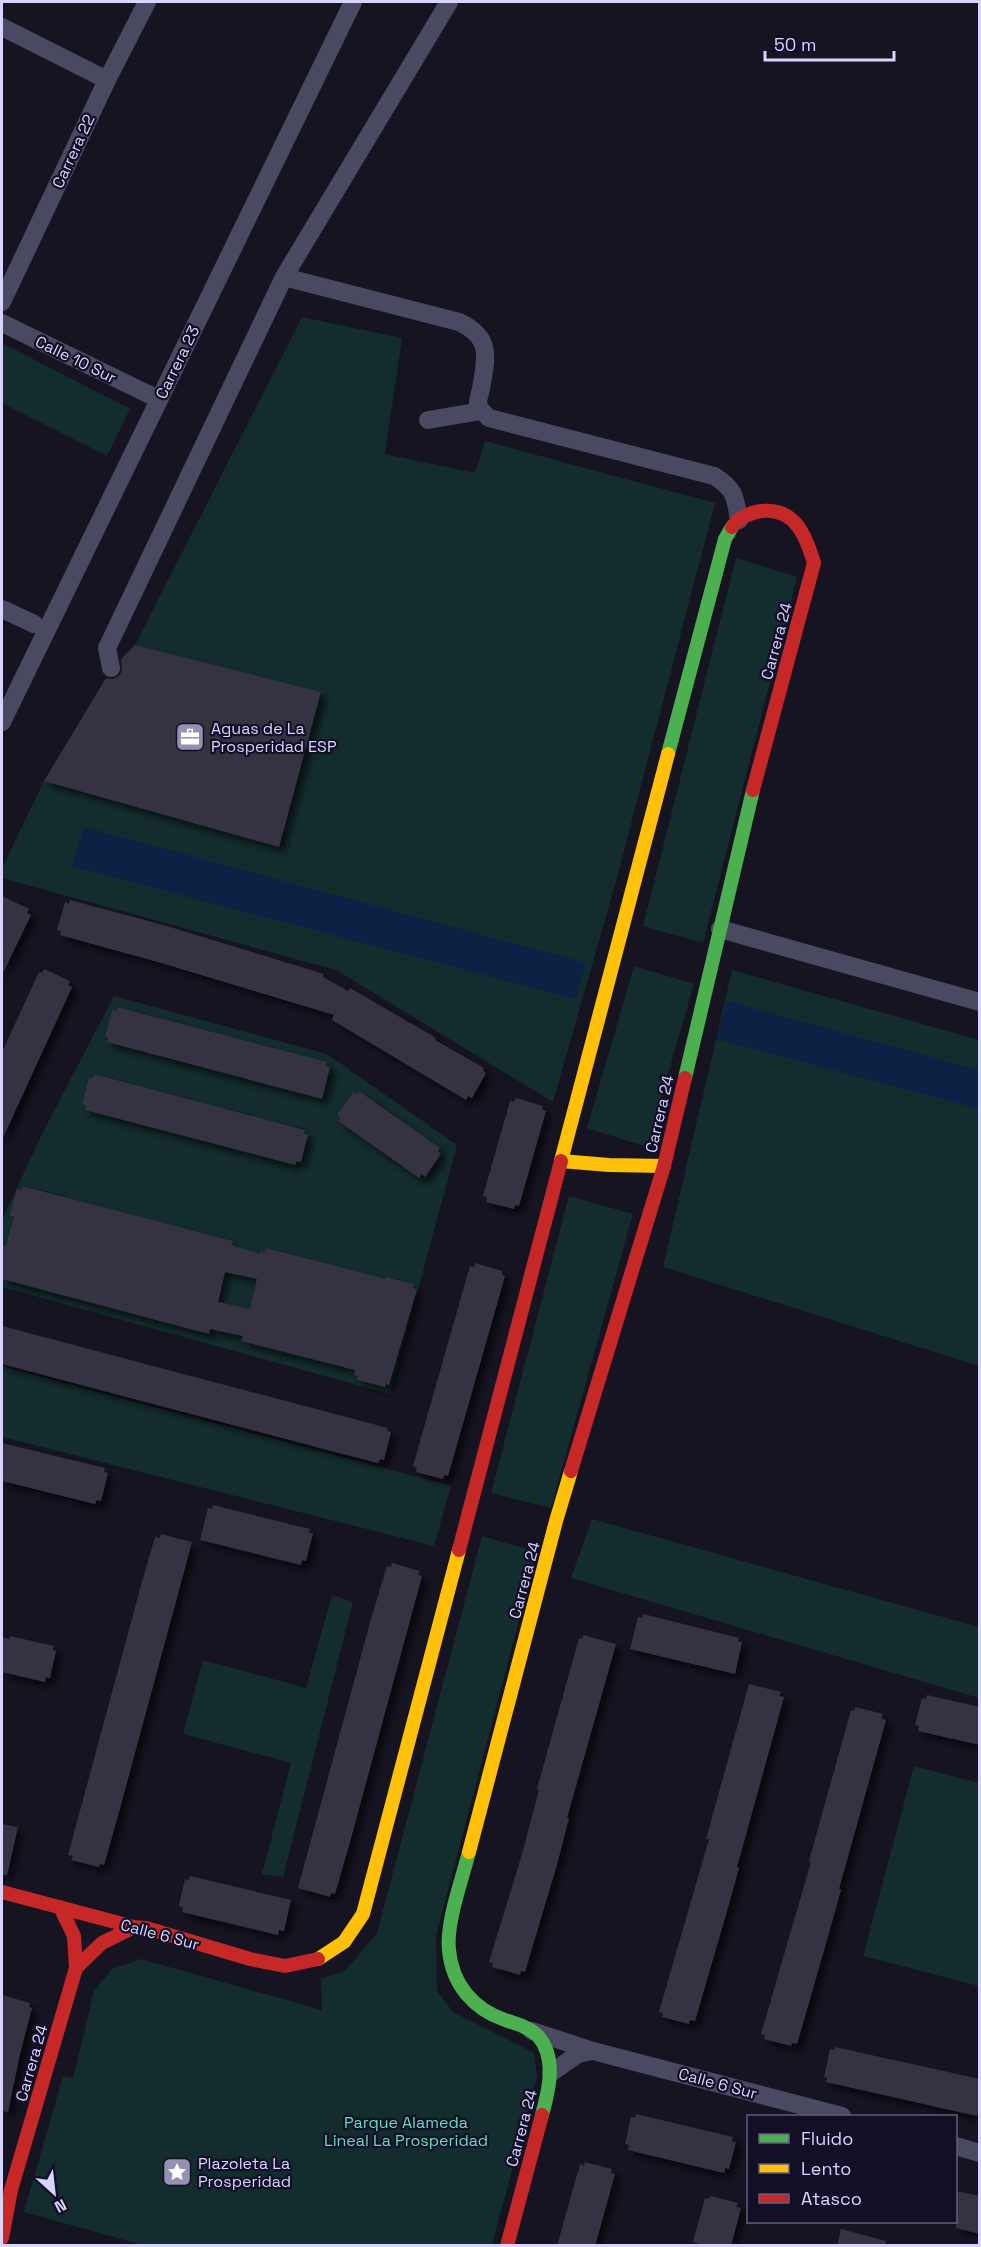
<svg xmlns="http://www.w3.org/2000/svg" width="981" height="2247" viewBox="0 0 981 2247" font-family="'Space Grotesk',sans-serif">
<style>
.green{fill:#132c2d;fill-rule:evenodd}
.water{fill:#0d2144}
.building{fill:#343243;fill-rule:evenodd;filter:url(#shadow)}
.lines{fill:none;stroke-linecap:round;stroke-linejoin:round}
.street{stroke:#4a4962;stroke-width:18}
.fast{stroke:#4caf50;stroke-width:14}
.slow{stroke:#ffc107;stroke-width:14}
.jam{stroke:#c62828;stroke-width:14}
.labels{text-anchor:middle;stroke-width:4.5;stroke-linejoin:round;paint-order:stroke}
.street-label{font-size:16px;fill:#d9d4ff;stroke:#130f26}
.poi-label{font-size:16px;fill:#d9d4ff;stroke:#130f26;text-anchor:start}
.park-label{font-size:16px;fill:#5fe0c0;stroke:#130f26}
</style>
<defs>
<filter id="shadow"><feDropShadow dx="5.5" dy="5.5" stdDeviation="3" flood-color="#0009"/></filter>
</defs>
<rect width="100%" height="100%" fill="#161421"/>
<path class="green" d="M302,317l100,21 -17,116 90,19 10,-32 230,62 -100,382 -62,217 -217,-132 -334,-92v-10l42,-87 235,65 42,-153 -186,-48z
M4,344l126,65 -23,47 -105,-53v-54z
M736,558l61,19 -94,366 -60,-17z
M634,966l60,18 -47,163 -60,-19z
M732,970l247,70v326l-316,-99z
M114,996l213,58 130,91 -67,249 -388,-107v-8l40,10 -35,-43 -4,-1 -1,5v-30l39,-84zM117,1007l43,11 -10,35 -42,-11v-4l-3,-1 7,-27 4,1zM170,1021l43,11 -10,36 -42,-11zM231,1037l43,11 -9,35 -43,-10zM284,1052l43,10 -1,4 4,1 -7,27 -5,4 -43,-11zM94,1074l43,11v4l-52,21 1,-5 -4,-1 7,-27 4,1zM147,1088l43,11 -9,36 -43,-11zM359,1091l37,25 -22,30 -36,-25 2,-4 -3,-2 16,-23 4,2zM209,1105l43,10 -10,36 -42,-11zM262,1119l43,10 -1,5 4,1 -7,26h-4l-2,4 -42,-10zM440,1148l-2,3 3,3 -16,23 -3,-3 -3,4 -37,-25 3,-4zM23,1186l42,10v4l-52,21 5,-33 3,1zM190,1230l43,11 -1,4 4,1 -7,27 -4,-1zM266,1248l43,11 -52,20 -3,-1 6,-27 5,1zM387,1277l27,7 -1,4 3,1 -11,43 -4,-1 -16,-50zM218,1302l3,1 -7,27 -4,-1 -1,5 -43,-12zM251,1305l34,46 -43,-11 1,-4 -4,-1 7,-27 4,1zM366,1332l35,10 -12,43 -3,-1 -2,3 -26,-7v-4l-4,-1z
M569,1196l64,18 -82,294 -60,-15z
M2,1366l449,120 -17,60 -432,-109z
M592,1519l387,108v71l-408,-120z
M482,1536l55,16 -101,384 1,55 16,21 81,41 3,24 -45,168h-349l-119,-33 39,-136 10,2 21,-87 18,-22 29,-10 181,51 -1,-31 24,-8 32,-38z
M332,1595l21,7 -70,275 -21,-3 29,-111 -108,-29 20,-74 103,28z
M914,1766l65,17v203l-116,-30z"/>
<path class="water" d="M84,827l502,136 -11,36 -504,-133z
M727,1001l252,69v39l-263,-70z"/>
<path class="building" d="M135,645l186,47 -42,155 -235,-66 62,-103 7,1 6,-3 3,-5 -1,-12z
M2,896l27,13 -2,4 4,2 -29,60z
M70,900l97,26 157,48 -1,3 25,14 2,-3 86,50 -1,2 49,28 -1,3 3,2 -14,25 -4,-2 -2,4 -134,-80 2,-5 -169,-51 -105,-29 1,-4 -4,-1 8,-28 4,2z
M44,969l26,12 -2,4 4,2 -70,153v-88l37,-80 3,1z
M117,1007l210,55 -1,4 4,1 -8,32 -215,-57 1,-4 -3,-1 7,-27 4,1z
M94,1074l211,56 -1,4h4l-7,28 -4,-1 -2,4 -210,-55 1,-5 -4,-1 7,-27 4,1z
M359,1091l81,57 -2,3 3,3 -16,23 -3,-3 -3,4 -81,-57 2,-3 -3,-3 16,-23 4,2z
M516,1098l27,8 -1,3 4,2 -27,95 -4,-1 -1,4 -28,-7 1,-5 -4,-1 27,-95 4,1z
M22,1186l211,55 -1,4 28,9v-3l5,1 1,-4 120,31v-2l28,7 -1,4 4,1 -28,96 -3,-1 -1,3 -28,-7 1,-4 -4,-1 1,-5 -114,-29 2,-5 -33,-7 -1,5 -207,-55v-34l4,1 8,-29 -4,-1 7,-28 4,2zM225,1272l32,7 -7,30 -32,-7z
M475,1263l27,8v4l3,1 -57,200 -4,-1 -1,4 -27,-7 1,-4 -4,-2 57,-200 4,1z
M2,1326l386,102 -1,3 4,1 -7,28 -4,-1 -2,4 -43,-11 -333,-88z
M2,1443l103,25 -1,4 4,1 -7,28 -4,-1 -2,4 -93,-23z
M213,1505l97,24 -1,4h4l-7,28 -4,-1 -1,5 -101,-25 8,-32 4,1z
M161,1534l31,8 -73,270 -15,53 -4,-1 -1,3 -28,-7 2,-4 -5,-1 72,-266 15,-52 5,1z
M392,1563l28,8 -2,4 4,1 -72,266 -15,52 -4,-1 -1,4 -32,-9 73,-269 16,-53 4,1z
M643,1614l96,24 -1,3 4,1 -7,32 -105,-25 8,-32 4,1z
M583,1635l33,9 -49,174h2l-11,43 -33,111 -4,-1 -1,4 -28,-8 1,-4 -4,-1 31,-101 19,-71 -2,-1 42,-151 3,1z
M10,1636l44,10 -1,4 3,1 -6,27 -4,-1 -1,5 -43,-10v-35l7,2z
M749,1684l32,8 -2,4 5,1 -47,170 2,1 -12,43 -32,110 -5,-1 -1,4 -27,-7 1,-4 -4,-1 50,-173h-3z
M927,1695l53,12v38l-62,-14 1,-5 -4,-1 7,-27 4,1z
M855,1707l28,7 -2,4 5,2 -47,169 2,1 -12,43 -32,111 -5,-1 -1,3 -27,-7 1,-4 -4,-1 50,-172 -2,-1 42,-151 3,1z
M2,1824l16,3 -11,48h-5z
M190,1876l101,24 -7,31 -5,-1 -1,5 -96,-23 1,-5 -4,-1 6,-27 4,1z
M2,1995l28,8 -1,4 3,1 -12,46 -12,58 -6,-1z
M835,2047l145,32v28l-3,9 -151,-34 1,-4 -3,-1 6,-28 4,1z
M636,2114l97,23 -1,4 4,1 -7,27 -4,-1 -1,5 -96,-23 1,-5 -4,-1 6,-27 4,1z
M585,2162l27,7 -1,4 4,1 -20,72h-38l23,-82 4,2z
M956,2191l24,5v38l-24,-6z
M710,2196l28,7 -2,4 5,1 -10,38h-34v-3l-4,-1 12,-44 4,1z
M841,2229l45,12 -1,5h-48z"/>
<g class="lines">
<path class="street" d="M2,27l105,53
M284,277l165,-275
M2,302l105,-222 40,-78
M2,323l148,72
M428,420l53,-9
M2,609l32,15
M111,668l-4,-20 177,-371 175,45c34,16 27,36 22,67 -1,4 -3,10 -3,14 1,7 7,11 11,15l225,58c21,13 21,20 25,44
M2,722l351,-720
M720,929l260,73
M532,2031l61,20 249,65
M551,2073l27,-19 15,-3
M956,2146l24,7"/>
<path class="fast" d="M668,754l57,-215 7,-12
M685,1078l68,-288
M469,1852c-7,28 -23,70 -20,98 3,34 24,59 56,70 12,4 24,7 33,16 19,22 11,54 4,79"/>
<path class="slow" d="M561,1161l48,4 55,1
M561,1161l107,-407
M469,1852l87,-331 15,-50
M318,1959l26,-17 19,-28 96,-364"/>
<path class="jam" d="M732,527c7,-10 17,-14 29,-16 34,-4 45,25 53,52l-61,227
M571,1471l93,-305 21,-88
M459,1550l102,-389
M2,1892l132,35 12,1 104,31 35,7 33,-7
M76,1968l26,-25 32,-16
M2,2238l9,-48 65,-222 -2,-32 -14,-29
M507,2246l35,-131"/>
</g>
<defs>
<g id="office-square" transform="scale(1.5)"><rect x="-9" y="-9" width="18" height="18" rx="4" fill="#9591b1" stroke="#130f26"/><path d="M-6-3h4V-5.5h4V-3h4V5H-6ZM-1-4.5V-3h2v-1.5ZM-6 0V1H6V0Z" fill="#fff"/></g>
<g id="sight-square" transform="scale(1.5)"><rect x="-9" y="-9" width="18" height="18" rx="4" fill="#9591b1" stroke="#130f26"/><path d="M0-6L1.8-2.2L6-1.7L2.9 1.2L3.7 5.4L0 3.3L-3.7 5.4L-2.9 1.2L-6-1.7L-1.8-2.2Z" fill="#fff"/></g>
</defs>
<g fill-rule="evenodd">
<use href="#office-square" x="190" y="737"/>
<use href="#sight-square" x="177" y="2172"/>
</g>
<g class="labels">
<g class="street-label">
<text transform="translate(73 151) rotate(-65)" y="6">Carrera 22</text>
<text transform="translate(76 359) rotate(26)" y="6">Calle 10 Sur</text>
<text transform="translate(177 362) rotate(-64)" y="6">Carrera 23</text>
<text transform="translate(776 641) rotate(-75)" y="6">Carrera 24</text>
<text transform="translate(659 1114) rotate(-77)" y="6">Carrera 24</text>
<text transform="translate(524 1580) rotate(-75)" y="6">Carrera 24</text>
<text transform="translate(160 1934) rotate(15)" y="6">Calle 6 Sur</text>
<text transform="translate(31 2063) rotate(-74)" y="6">Carrera 24</text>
<text transform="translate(718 2083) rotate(15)" y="6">Calle 6 Sur</text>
<text transform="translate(521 2128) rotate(-75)" y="6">Carrera 24</text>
</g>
<g class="poi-label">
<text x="211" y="734">Aguas de La<tspan x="211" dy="18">Prosperidad ESP</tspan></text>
<text x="198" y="2169">Plazoleta La<tspan x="198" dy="18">Prosperidad</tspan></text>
</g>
<g class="park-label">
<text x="406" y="2128">Parque Alameda<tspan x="406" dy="18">Lineal La Prosperidad</tspan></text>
</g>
</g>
<rect width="981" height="2247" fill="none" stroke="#d9d4ff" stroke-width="6"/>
<rect x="747" y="2115" width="210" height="108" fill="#130f26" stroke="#625e7d" stroke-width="1.5"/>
<rect x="759" y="2134" width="30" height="9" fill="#4caf50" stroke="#625e7d" stroke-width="1.5"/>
<text x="801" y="2145" font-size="18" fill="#d9d4ff">Fluido</text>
<rect x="759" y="2164" width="30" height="9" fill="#ffc107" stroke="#625e7d" stroke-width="1.5"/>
<text x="801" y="2175" font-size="18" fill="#d9d4ff">Lento</text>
<rect x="759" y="2194" width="30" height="9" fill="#c62828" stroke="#625e7d" stroke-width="1.5"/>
<text x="801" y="2205" font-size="18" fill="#d9d4ff">Atasco</text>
<g transform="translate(54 2193) rotate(153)" stroke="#130f26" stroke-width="4.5" paint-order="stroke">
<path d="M0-4.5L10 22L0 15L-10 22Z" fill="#d9d4ff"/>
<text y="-9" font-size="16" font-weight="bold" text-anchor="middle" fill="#d9d4ff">N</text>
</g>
<path d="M765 51v9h129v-9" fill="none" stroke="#d9d4ff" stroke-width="3"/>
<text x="774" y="51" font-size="18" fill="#d9d4ff" stroke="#130f26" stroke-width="4.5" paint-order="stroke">50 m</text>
</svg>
